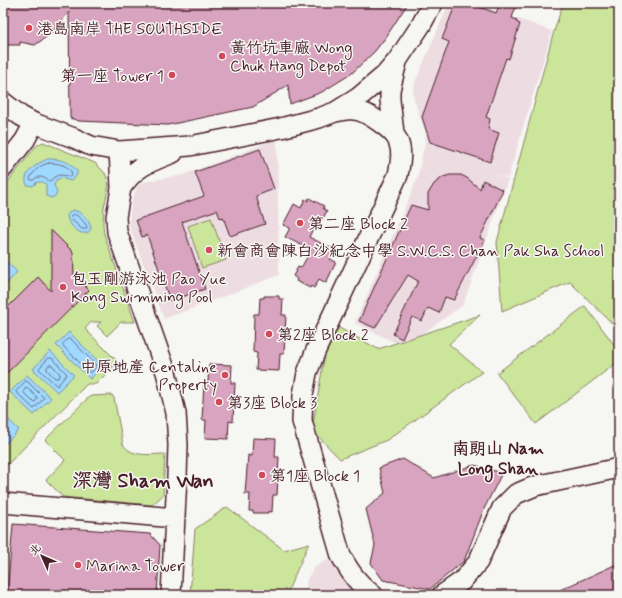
<svg xmlns="http://www.w3.org/2000/svg" width="622" height="598" viewBox="0 0 622 598" font-family="Mynerve,'LXGW WenKai TC',sans-serif">
<style>
.built{fill:#eddde3}
.green{fill:#cbe59b;stroke:#8a8263}
.water{fill:#9fd9ff;stroke:#7d8faa}
.lines{fill:none;stroke-linecap:round;stroke-linejoin:round}
.shore{stroke:#6c6980;stroke-width:1}
.building{fill:#d8a4bf;stroke:#4a1f2b}
.minor-casing{stroke:#4a1f2b;stroke-width:22}
.minor{stroke:#f6f6f2;stroke-width:19}
.poi-dot{fill:#d1495b;stroke:#f6f6f2;stroke-width:1.5}
.labels{text-anchor:middle;stroke-width:3;stroke-linejoin:round;paint-order:stroke}
.poi-label{font-size:16px;fill:#4a1f2b;stroke:#f6f6f2;text-anchor:start}
.neighbourhood-label{font-size:17px;font-weight:bold;fill:#4a1f2b;stroke:#f6f6f2}
.district-label{font-size:20px;font-weight:bold;fill:#4a1f2b;stroke:#f6f6f2}
</style>
<rect width="100%" height="100%" fill="#f6f6f2"/>
<filter id="ink" filterUnits="userSpaceOnUse"><feTurbulence type="fractalNoise" baseFrequency=".025" numOctaves="2"/><feDisplacementMap in="SourceGraphic" scale="8" xChannelSelector="R" yChannelSelector="G"/><feConvolveMatrix kernelMatrix="1 2 1 2 8 2 1 2 1" color-interpolation-filters="sRGB"/></filter>
<g filter="url(#ink)">
<path class="built" d="M449,3h25l78,28 -44,147 -15,-4 15,5 -45,126 -59,42 -49,-24 63,-146 5,-27h1l2,-15 -12,-36 -1,-9 3,-10z
M277,139l2,136 -115,44 -35,-93 1,-13 2,-13 5,-13 3,-3 7,-3 36,-6z
M329,559l27,36h-45l-5,-7 1,-9 8,-12z"/>
<path class="green" d="M563,3h56v327l-49,-48 -68,29 -5,-69 55,-204z
M43,142l52,21 10,10 4,12 -5,22 -1,18 1,9 31,88h-14l-14,14 -10,-10 4,-4h-10l-6,7 33,33 -22,22h-9l-84,85v-281l33,-42z
M211,218l15,42 -24,8 -14,-42z
M585,306l34,45v10l-83,63 -39,-51z
M480,315l-31,29 33,28 -95,68 -47,19 -28,-29 18,-107 48,26z
M112,395l2,3 9,46c8,14 28,10 42,10l-2,41 -11,10 -89,-8 -17,-17 19,-20 -20,-20 44,-43 2,-1z
M227,507l57,43 25,-7 -23,52h-96l5,-66z"/>
<path class="water" d="M48,159c12,0 22,2 29,12v4l-6,6 -10,-3 -5,2 -2,6 3,5 -1,4 -4,3 -6,-2v-12l-3,-2h-6l-4,4 -6,-1c-6,-12 12,-23 21,-26z
M72,210c8,0 19,11 19,19 -7,12 -24,-4 -24,-14z
M3,258l14,14 -14,16z
M69,332l34,34 -13,13 -34,-34z
M50,351l24,24 -17,17 -24,-23z
M27,375l24,23 -17,17 -24,-23z
M3,414l16,16 -16,16z"/>
<g class="lines">
<path class="shore" d="M49,163c9,0 21,2 23,11l-2,3c-10,-3 -13,-3 -20,4 -5,-2 -9,-6 -14,-3 -5,3 0,2 -5,2l-1,-2c5,-8 10,-13 19,-15z
M73,214c5,1 12,8 14,13l-1,2h-4l-10,-9 -1,-3z
M68,339h3l25,26v2l-4,5h-3l-26,-26v-2z
M49,358h3l15,16 -10,12 -18,-17z
M49,365h3l8,9v2l-2,2h-3l-8,-8v-2z
M26,381l2,1 16,16 -10,11 -18,-17z
M26,388l2,1 9,8v2l-2,3 -3,-1 -8,-8v-2z"/>
</g>
<path class="building" d="M3,3h405l-22,34 -11,14 -24,23 -29,18 -32,12 -2,-19 -35,22 -85,18 -89,-4 -9,-3 -1,-106 -17,21 -17,12 -15,-3v3h-17z
M456,3h12l28,10 4,-10h17l-5,15 5,2 -1,2 4,2 -11,35 -3,-1 -20,59 4,2 -2,10 11,4 -9,29 -60,-20 -8,-25 27,-75 -7,-3z
M260,149l14,40 -18,7 9,28 -35,12 -7,-19 -3,1 -3,-8 -35,12 23,67 -35,12 -23,-66 -5,2 -6,-17 68,-24 -9,-24z
M450,175h11l6,3 13,11 3,-9 20,10 -23,48 5,2 -31,60 -9,-3 -6,16 -11,-5 -6,13 -10,-4 -10,22 -9,-5 25,-53 -10,-6 -33,53 -16,-7 52,-116 17,5v-16l6,-10 9,-7z
M309,198l15,8 -1,2 4,3 -5,9 -4,-1 -9,18 26,13 -5,9 6,3 -10,21 -7,-4 -5,9 -3,-2 -1,2 -14,-7 1,-2 -4,-3 5,-9 3,1 10,-18 -26,-13 5,-9 -7,-3 11,-21 7,4 4,-9 3,2z
M51,230l22,22 1,23 15,15 -86,87v-65l35,-35 13,14z
M264,296h15v3h4l-1,16h4l-2,39h-4l-1,17 -23,-1 1,-17 -4,-1 1,-38h5l1,-16h4z
M209,364l23,1 -1,18h4l-2,39 -4,-1 -1,18 -23,-1 1,-18h-4l2,-38h4z
M253,438l23,1 -1,18h4l-2,38h-4l-1,17 -4,-1v2h-15v-2h-4l1,-17h-5l3,-39 4,1z
M403,459l31,19 40,-13 28,8 -18,36 -20,52 -34,28 -47,-9 -12,-17 4,-18 -9,-36 19,-16 -6,-25z
M13,524l137,10 10,11 -3,50h-150z
M619,563v32h-70z"/>
<g class="lines">
<g class="minor-casing">
<path id="minor" d="M3,102l18,14 13,7 40,15 17,8 28,5 71,-5 91,-18 38,-10 16,-6 24,-15 26,-22 12,-14 24,-36 12,-22
M335,112c6,-1 12,-3 18,-2 12,0 41,20 45,31 5,11 2,23 0,34l-82,175 -9,23 -4,22 -1,26 39,135c9,16 17,28 32,39
M394,133l-4,-33v-10l7,-28
M119,151l2,37 -5,29 1,15 49,140 10,41 2,32 -1,32 -6,118
M3,168l22,-28 9,-17
M121,188c15,-22 29,-26 52,-35
M3,503l172,15
M442,595l20,-14 16,-19 24,-54 14,-14 19,-8 84,-18"/>
</g>
<use href="#minor" class="minor"/>
</g>
</g>
<g class="poi-dot">
<circle cx="29" cy="28" r="4"/>
<circle cx="222" cy="56" r="4"/>
<circle cx="172" cy="75" r="4"/>
<circle cx="300" cy="223" r="4"/>
<circle cx="209" cy="250" r="4"/>
<circle cx="63" cy="287" r="4"/>
<circle cx="269" cy="334" r="4"/>
<circle cx="225" cy="375" r="4"/>
<circle cx="219" cy="402" r="4"/>
<circle cx="262" cy="475" r="4"/>
<circle cx="78" cy="565" r="4"/>
</g>
<g class="labels">
<g class="poi-label">
<text x="37" y="34">港島南岸 THE SOUTHSIDE</text>
<text x="230" y="53">黃竹坑車廠 Wong<tspan x="230" dy="18">Chuk Hang Depot</tspan></text>
<text x="164" y="81" text-anchor="end">第一座 Tower 1</text>
<text x="308" y="229">第二座 Block 2</text>
<text x="217" y="256">新會商會陳白沙紀念中學 S.W.C.S. Chan Pak Sha School</text>
<text x="71" y="284">包玉剛游泳池 Pao Yue<tspan x="71" dy="18">Kong Swimming Pool</tspan></text>
<text x="277" y="340">第2座 Block 2</text>
<text x="217" y="372" text-anchor="end">中原地產 Centaline<tspan x="217" dy="18">Property</tspan></text>
<text x="227" y="408">第3座 Block 3</text>
<text x="270" y="481">第1座 Block 1</text>
<text x="86" y="571">Marina Tower</text>
</g>
<g class="neighbourhood-label">
<text x="498" y="454">南朗山 Nam<tspan x="498" dy="20">Long Shan</tspan></text>
</g>
<g class="district-label">
<text x="143" y="487">深灣 Sham Wan</text>
</g>
</g>
<rect width="622" height="598" fill="none" stroke="#f6f6f2" stroke-width="16"/>
<rect x="8" y="8" width="606" height="582" fill="none" stroke="#4a1f2b" stroke-width="1.5" filter="url(#ink)"/>
<g transform="translate(42 556) rotate(315)" stroke="#f6f6f2" stroke-width="3" paint-order="stroke">
<path d="M0-3L7 15L0 10L-7 15Z" fill="#4a1f2b"/>
<text y="-6" font-size="11" font-weight="bold" text-anchor="middle" fill="#4a1f2b">北</text>
</g>
</svg>
